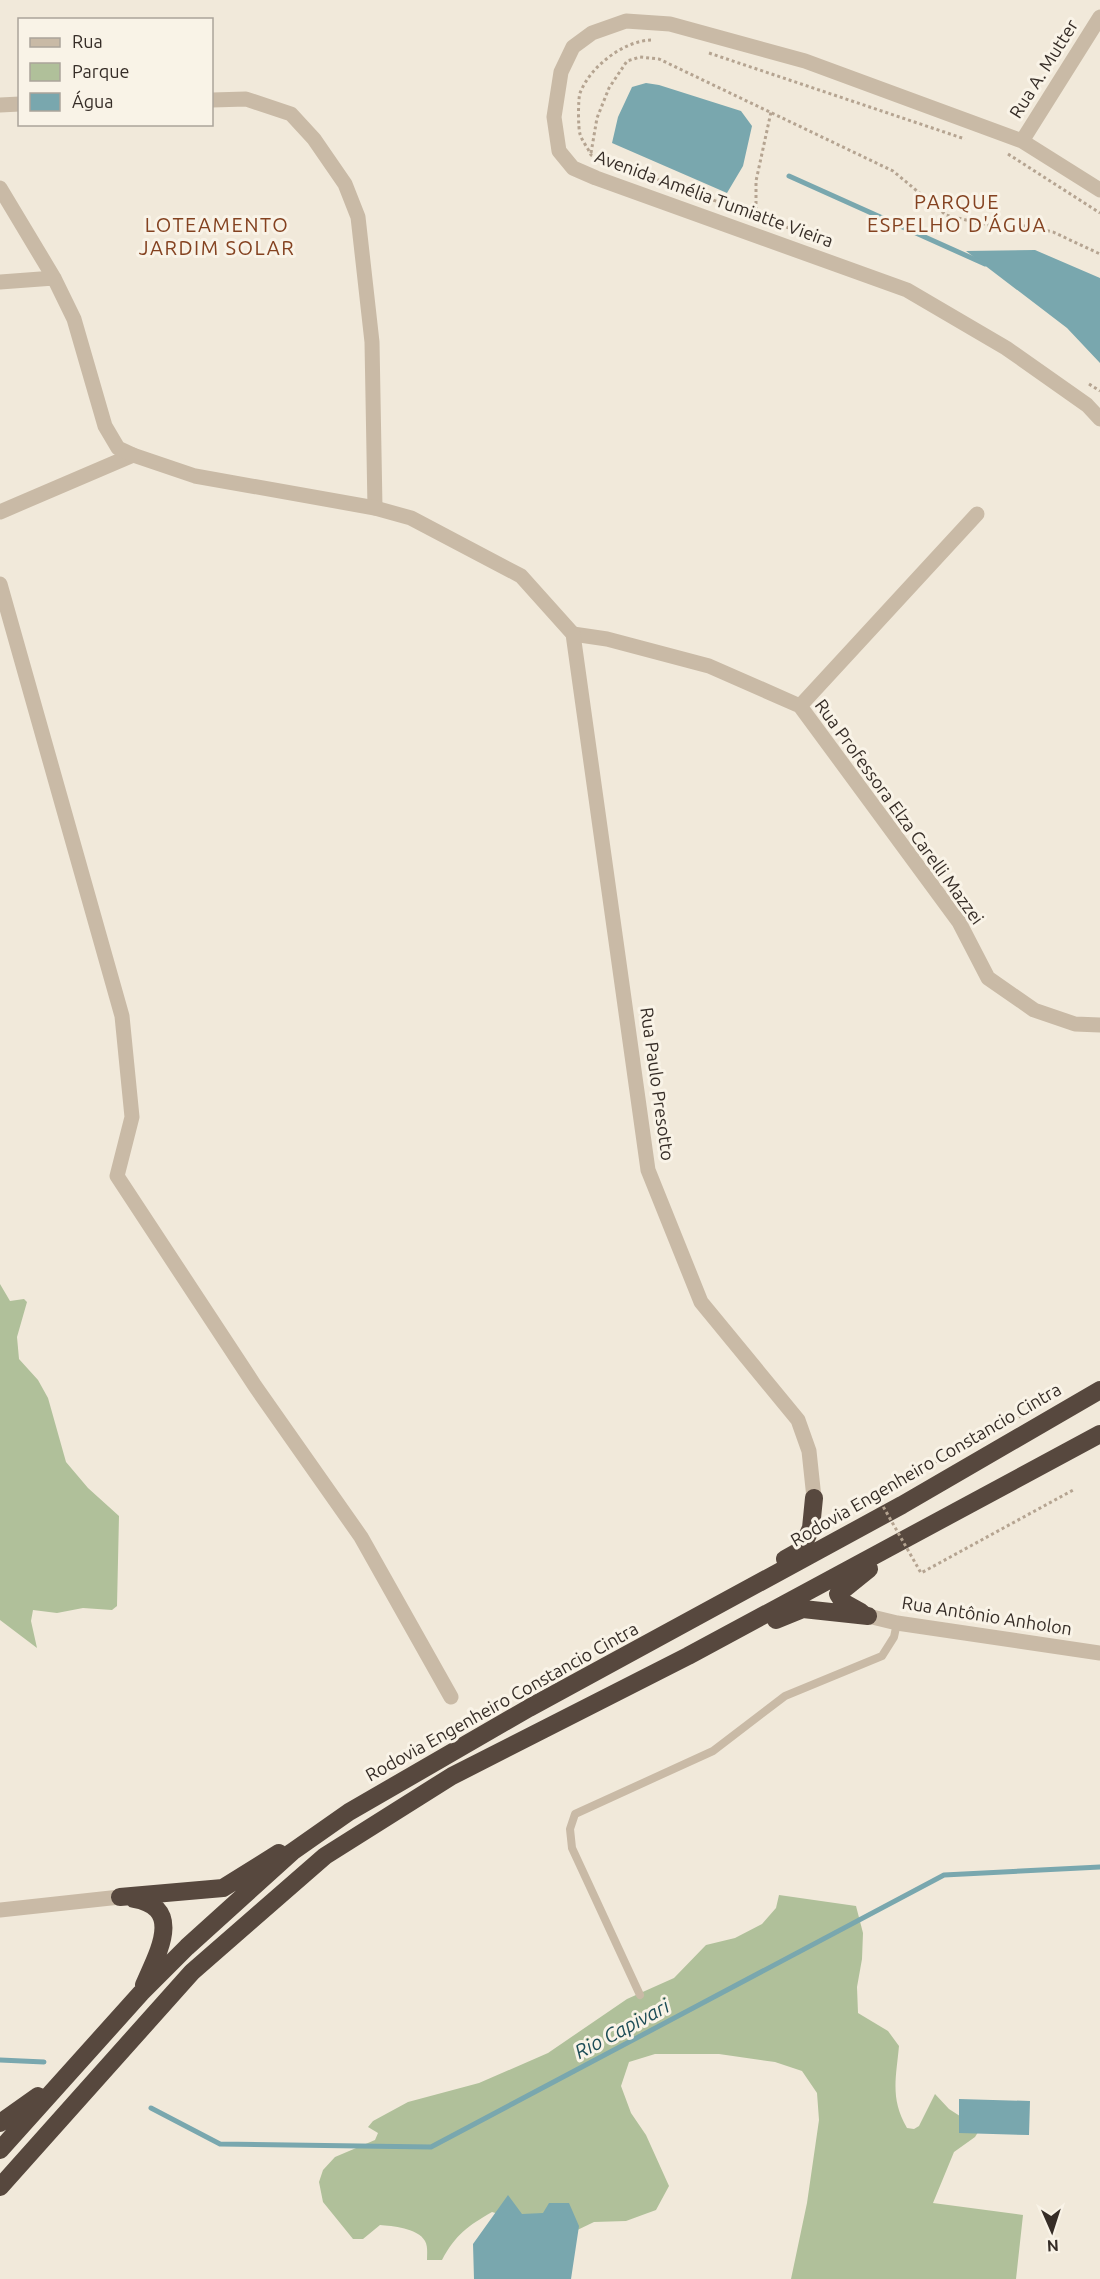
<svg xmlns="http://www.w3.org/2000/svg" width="1100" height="2279" viewBox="0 0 1100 2279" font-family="Ubuntu,sans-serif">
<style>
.green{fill:#b0c09a}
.water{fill:#79a7ae}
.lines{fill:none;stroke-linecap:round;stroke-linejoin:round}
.stream{stroke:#79a7ae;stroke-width:5}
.path{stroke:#b5a491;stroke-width:3;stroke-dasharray:3 3;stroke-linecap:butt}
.service{stroke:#c9baa6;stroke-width:8}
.minor{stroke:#c9baa6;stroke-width:15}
.tertiary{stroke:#c9baa6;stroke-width:15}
.motorway{stroke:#57483e;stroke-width:18}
.path-bridge{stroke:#b5a491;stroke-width:3;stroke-dasharray:3 3;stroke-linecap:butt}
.labels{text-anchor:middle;stroke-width:6;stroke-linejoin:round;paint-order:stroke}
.street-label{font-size:18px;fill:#362d27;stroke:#f9f3e7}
.neighbourhood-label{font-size:20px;letter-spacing:1.5px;fill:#844220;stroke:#f9f3e7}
.water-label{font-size:20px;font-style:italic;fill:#1d4d57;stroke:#f9f3e7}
</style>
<rect width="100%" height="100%" fill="#f1e9da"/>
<path class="green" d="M0,1284l10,17 14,-2 3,3 -10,35 2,22 19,21 10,18 18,64 22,26 31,28 -2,90 -5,4 -29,-2 -26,5 -24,-3 -2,11 6,27 -37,-28z
M779,1895l77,11 7,27 -1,26 -5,28 1,26 30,18 11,15c-3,32 -9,53 8,82l7,1 5,-3 16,-32 14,15 31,20 -5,8 -21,15 -21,51 90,12 -7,64h-225l16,-76 12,-83 -2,-27 -15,-22 -27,-9 -56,-8h-64l-26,8 -8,24 10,27 15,22 23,51 -13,24 -30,11 -32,1 -25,12 -77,-22c-24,14 -36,22 -50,48h-15c0,-6 1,-14 -2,-19 -7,-13 -33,-15 -45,-16l-17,14h-10l-30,-37 -4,-20 4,-12 12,-13 40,-17 3,-7 -10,-6 5,-6 35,-19 71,-19 69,-30 79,-54 47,-21 32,-33 29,-7 27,-14 14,-16z"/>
<path class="water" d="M646,83l13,2 82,26 11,15 -9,40 -16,27 -115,-50 6,-26 14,-30z
M1035,250l65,28v85l-33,-35 -101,-77z
M959,2099l71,2 -1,34 -70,-2z
M508,2195l14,19 21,-1 6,-10h20l10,23 -8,53h-97l-1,-35z"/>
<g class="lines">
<path class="stream" d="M789,176l196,88
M0,2060l44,2
M151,2108l69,36 211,3 513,-272 156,-8"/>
<path class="path" d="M651,40c-28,1 -61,27 -71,53 -2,6 -2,35 0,41 2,7 8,14 11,21l217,80
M709,53l256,86
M591,153l6,-35 12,-30 18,-27 13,-4 19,2 234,112 53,44 40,10h34l33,7 47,22
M1008,154l92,59
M756,216v-35l15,-69
M1089,384l11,7"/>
<path class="service" d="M640,1995l-68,-147 -2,-19 5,-15 138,-63 72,-55 97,-40 12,-19 3,-14"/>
<path class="minor" d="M212,100l34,-1 45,15 23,25 31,45 13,33 14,125 3,166
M0,105l20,-1
M1022,141l78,-124
M1100,190l-78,-49 -217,-80 -135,-37 -44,-3 -34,12 -19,14 -12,25 -7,45 5,34 14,17 23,10 311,112 99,58 81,57 13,14
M0,512l133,-57
M0,584l122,432 10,101 -15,59 138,210 106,151 90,160
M573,634l34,5 102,27 91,40 159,216 29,56 46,32 41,14 25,1
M800,706l177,-192
M0,1910l120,-13"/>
<path class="tertiary" d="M0,188l54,90 20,41 31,107 13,22 15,7 62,21 180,32 36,10 110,58 52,58 75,536 53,132 97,118 11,31 5,47
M0,282l54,-4
M868,1616l29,7 203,30"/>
<path class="motorway" d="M785,1559l16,-9 10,-22 3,-30
M861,1612l-18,-10 -5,-8 31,-25
M776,1620l27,-11 65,7
M120,1897l103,-9 56,-35
M134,1899c51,9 23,55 10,86
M0,2123l38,-27
M0,2150l141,-157 46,-46 105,-95 57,-40 180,-104 373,-203 198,-115
M0,2187l192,-215 133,-116 127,-80 236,-120 412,-222"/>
<path class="path-bridge" d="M1032,1410l-156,84 45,79 154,-84"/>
</g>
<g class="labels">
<g class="street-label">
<text transform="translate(1044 69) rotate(-58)" y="6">Rua A. Mutter</text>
<text transform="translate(714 199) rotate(20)" y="6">Avenida Amélia Tumiatte Vieira</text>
<text transform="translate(899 812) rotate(54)" y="6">Rua Professora Elza Carelli Mazzei</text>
<text transform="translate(657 1084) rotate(82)" y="6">Rua Paulo Presotto</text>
<text transform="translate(926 1465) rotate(-30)" y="6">Rodovia Engenheiro Constancio Cintra</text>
<text transform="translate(987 1616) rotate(9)" y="6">Rua Antônio Anholon</text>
<text transform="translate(502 1702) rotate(-29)" y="6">Rodovia Engenheiro Constancio Cintra</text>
</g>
<g class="neighbourhood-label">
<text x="957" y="209">PARQUE<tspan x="957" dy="23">ESPELHO D'ÁGUA</tspan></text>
<text x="217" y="232">LOTEAMENTO<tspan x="217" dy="23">JARDIM SOLAR</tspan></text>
</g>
<g class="water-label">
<text transform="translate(622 2029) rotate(-28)" y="7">Rio Capivari</text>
</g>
</g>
<rect x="18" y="18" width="195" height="108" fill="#f9f3e7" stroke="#aba49a" stroke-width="1.5"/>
<rect x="30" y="38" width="30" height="9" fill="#c9baa6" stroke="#aba49a" stroke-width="1.5"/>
<text x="72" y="48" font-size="18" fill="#362d27">Rua</text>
<rect x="30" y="63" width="30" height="18" fill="#b0c09a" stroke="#aba49a" stroke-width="1.5"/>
<text x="72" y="78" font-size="18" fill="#362d27">Parque</text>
<rect x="30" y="93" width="30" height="18" fill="#79a7ae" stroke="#aba49a" stroke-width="1.5"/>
<text x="72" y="108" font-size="18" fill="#362d27">Água</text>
<g transform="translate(1052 2231) rotate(177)" stroke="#f9f3e7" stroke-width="4.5" paint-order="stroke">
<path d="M0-4.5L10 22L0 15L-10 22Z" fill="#362d27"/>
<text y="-9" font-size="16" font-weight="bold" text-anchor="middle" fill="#362d27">N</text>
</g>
</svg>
